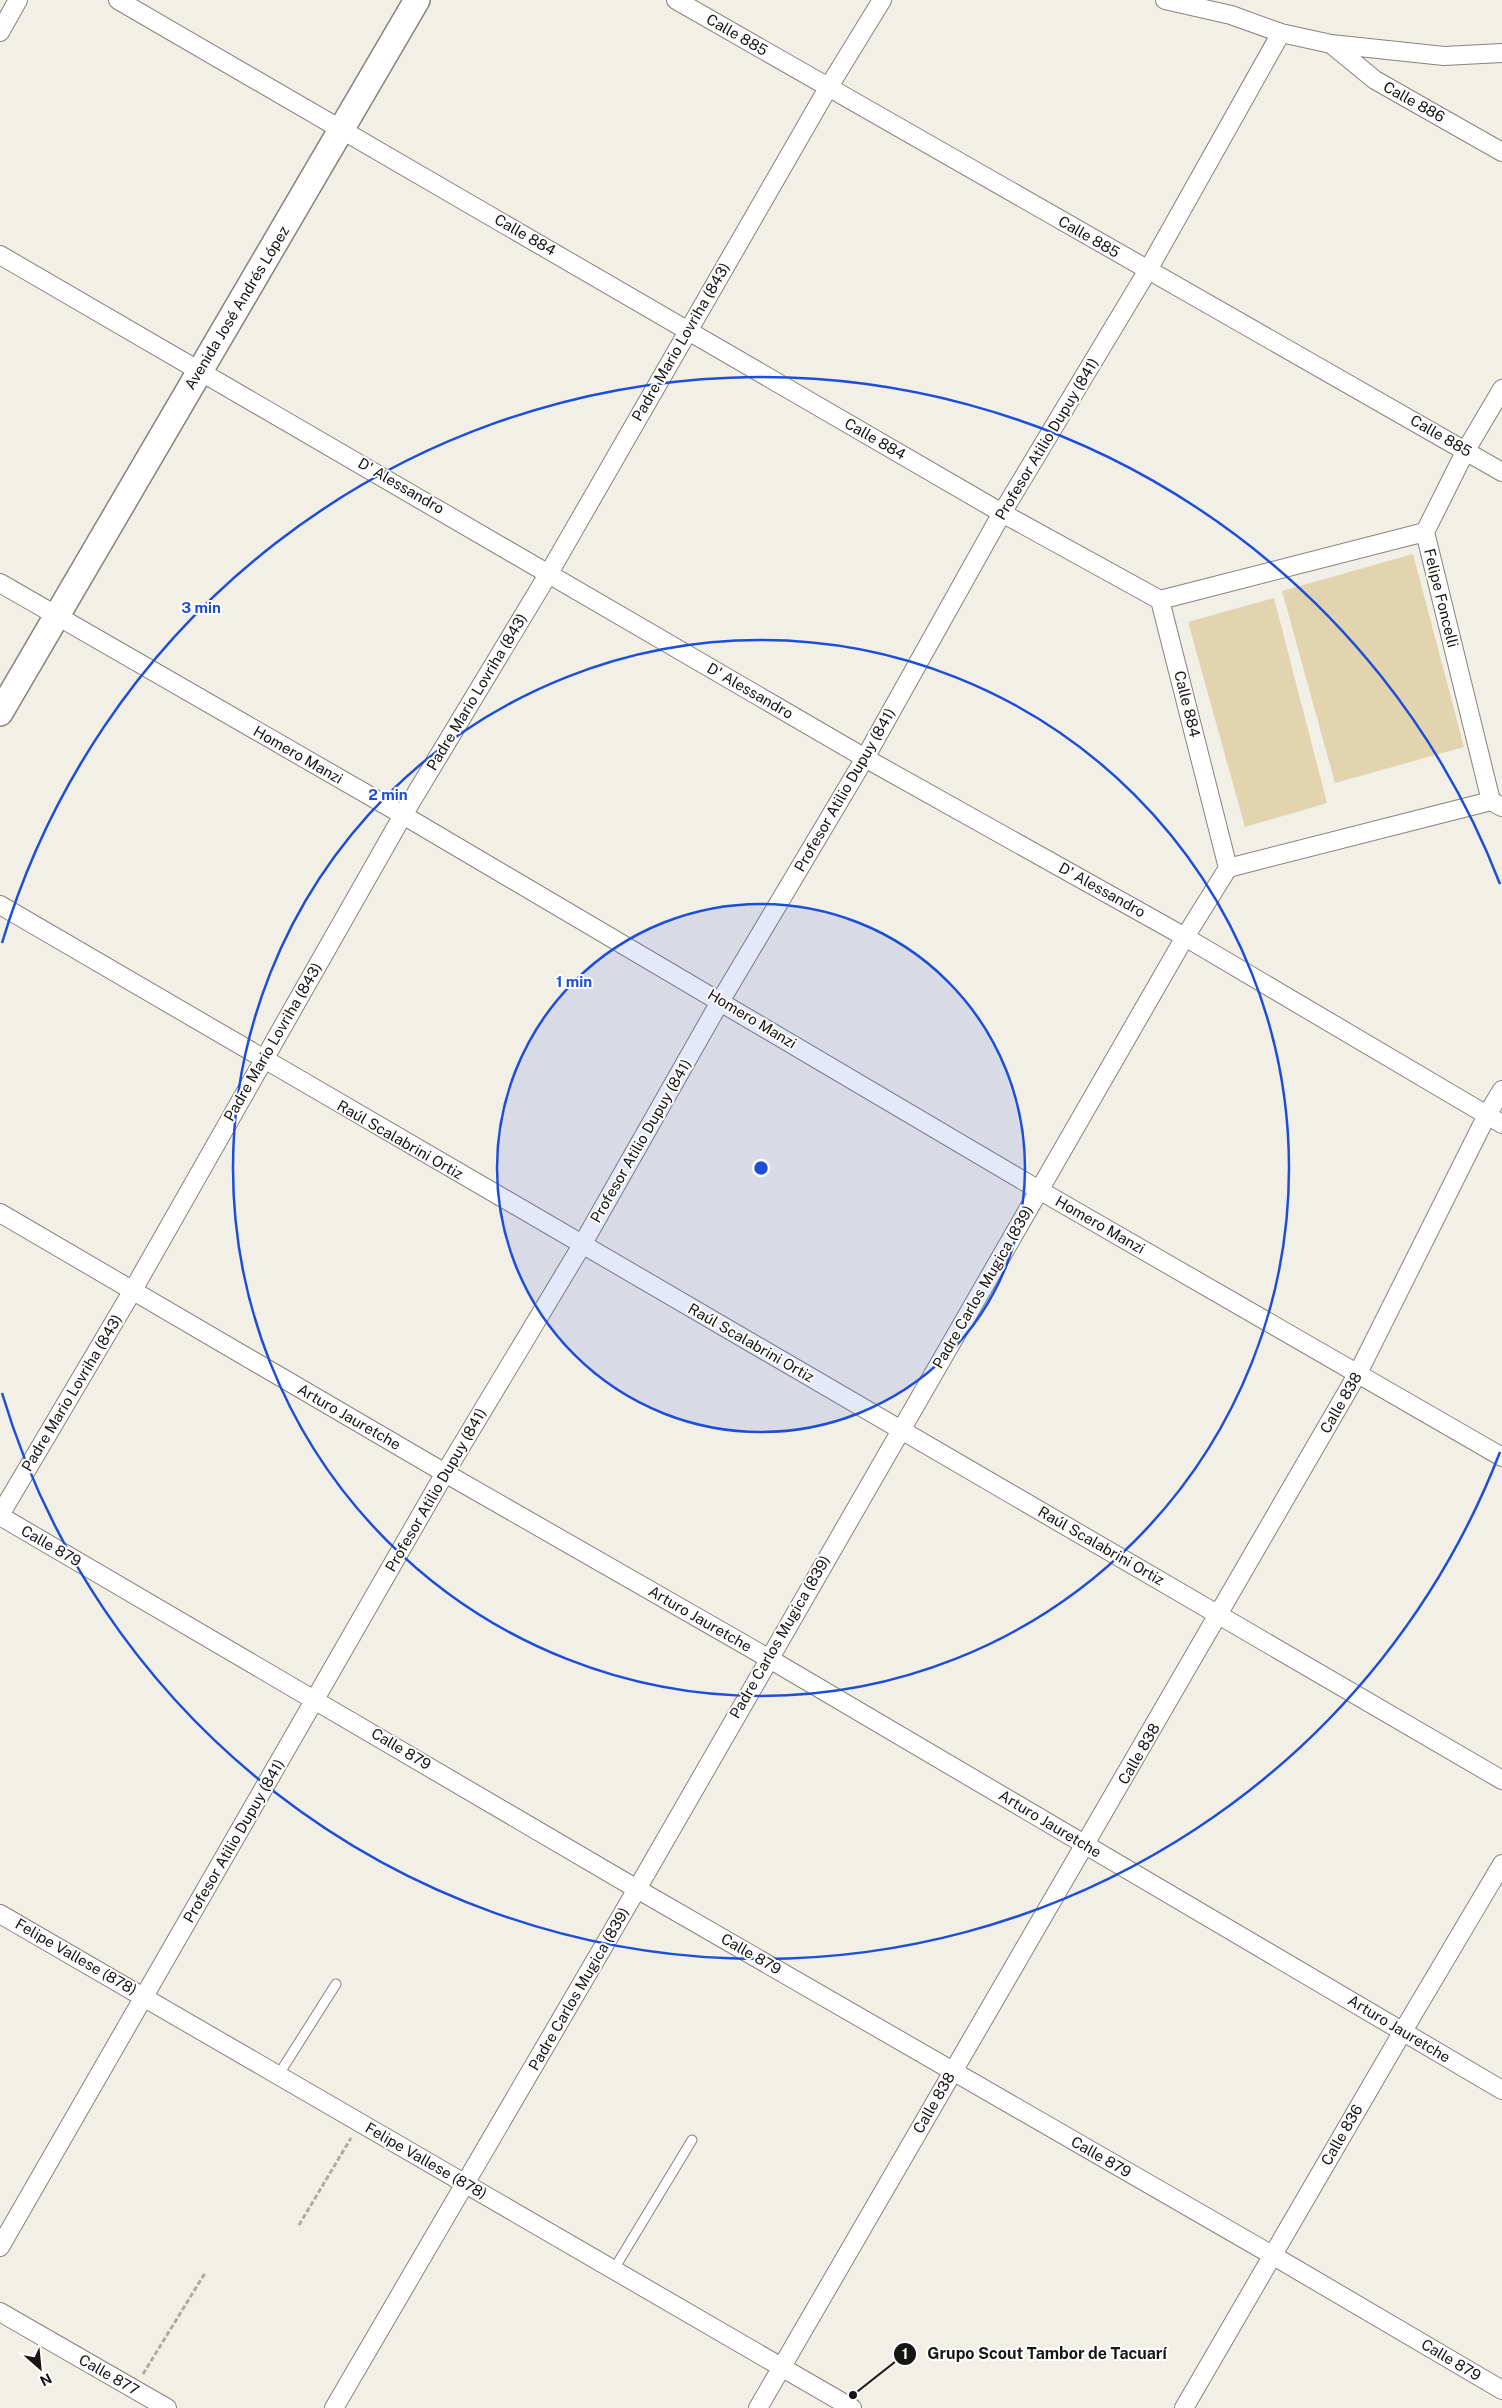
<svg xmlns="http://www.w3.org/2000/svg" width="1502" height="2408" viewBox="0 0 1502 2408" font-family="'Public Sans',sans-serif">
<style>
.green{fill:#e3d4b0}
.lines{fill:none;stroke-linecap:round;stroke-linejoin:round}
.lane-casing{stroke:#86837c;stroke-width:11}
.street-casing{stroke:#86837c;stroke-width:20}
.secondary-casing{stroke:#86837c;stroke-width:28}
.path{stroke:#afaca6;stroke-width:3;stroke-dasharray:5 2.5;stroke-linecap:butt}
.lane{stroke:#fff;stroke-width:9}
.street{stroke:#fff;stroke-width:18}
.secondary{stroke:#fff;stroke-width:25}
.ring{fill:none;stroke:#1d4ed8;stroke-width:2.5}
.labels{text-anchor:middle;stroke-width:4;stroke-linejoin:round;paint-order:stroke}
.street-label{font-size:15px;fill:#171613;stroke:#fff}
.centre{fill:#1d4ed8;stroke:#fff;stroke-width:2.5}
.ring-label{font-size:15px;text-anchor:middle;font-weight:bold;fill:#1d4ed8;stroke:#fff;stroke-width:4;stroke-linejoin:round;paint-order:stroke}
.leader{fill:none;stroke:#171613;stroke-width:2}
.callout-dot{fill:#171613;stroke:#fff;stroke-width:2}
.mark-label{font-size:15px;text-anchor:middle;font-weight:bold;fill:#fff}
.callout-label{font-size:16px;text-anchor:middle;font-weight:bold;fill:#171613;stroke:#fff;stroke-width:4;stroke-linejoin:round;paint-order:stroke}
</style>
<rect width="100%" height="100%" fill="#f2efe7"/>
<path class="green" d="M1413,554l51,193 -129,36 -53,-192z
M1274,598l53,205 -82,24 -57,-205z"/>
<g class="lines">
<g class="lane-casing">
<path id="lane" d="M279,2074l57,-90
M614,2269l78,-129"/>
</g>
<g class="street-casing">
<path id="street" d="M118,0l884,513 158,87 68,268 263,-67
M676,0l826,472
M1165,0l66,15 50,18 50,11 113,12 58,-3
M0,32l18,-32
M1331,44l44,36 127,72
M0,255l865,503 320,179 317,187
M1425,532l41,-82 36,-61
M0,583l403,232 636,375 463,267
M1160,600l265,-68 66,269 11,6
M0,905l1502,875
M0,1213l445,260 323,185 734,432
M0,1515l133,-225 270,-475 146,-242 279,-485 54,-88
M0,1516l637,373 635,366 230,135
M0,1914l852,494
M0,2247l445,-774 137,-228 139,-245 144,-242 137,-245 146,-243 133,-237
M0,2312l167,96
M334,2408l303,-519 548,-952 43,-69
M758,2408l600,-1035 129,-258 15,-25
M1184,2408l219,-377 99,-167"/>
</g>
<g class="secondary-casing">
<path id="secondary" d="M0,713l417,-713"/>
</g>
<path class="path" d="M299,2225l52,-87
M143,2374l62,-101"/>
<use href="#lane" class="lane"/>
<use href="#street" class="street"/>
<use href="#secondary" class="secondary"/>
</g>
<circle cx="761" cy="1168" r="264" fill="#1d4ed8" fill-opacity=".12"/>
<g class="ring">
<circle cx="761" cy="1168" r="264"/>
<circle cx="761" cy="1168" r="528"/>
<path d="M1500 1452A792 792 0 0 1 2 1393M2 943A792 792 0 0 1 1500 884"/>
</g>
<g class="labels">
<g class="street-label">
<text transform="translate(737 35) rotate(30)" y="5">Calle 885</text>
<text transform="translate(1414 102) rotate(29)" y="5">Calle 886</text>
<text transform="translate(525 235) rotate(30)" y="5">Calle 884</text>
<text transform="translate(1089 237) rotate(30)" y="5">Calle 885</text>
<text transform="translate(237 308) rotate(-59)" y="5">Avenida José Andrés López</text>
<text transform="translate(681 342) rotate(-60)" y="5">Padre Mario Lovriha (843)</text>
<text transform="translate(1441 436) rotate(30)" y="5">Calle 885</text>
<text transform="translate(875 439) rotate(30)" y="5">Calle 884</text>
<text transform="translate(1047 439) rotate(-59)" y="5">Profesor Atilio Dupuy (841)</text>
<text transform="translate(401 486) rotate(30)" y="5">D' Alessandro</text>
<text transform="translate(1441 598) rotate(76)" y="5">Felipe Foncelli</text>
<text transform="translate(750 691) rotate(30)" y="5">D' Alessandro</text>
<text transform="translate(477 692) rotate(-59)" y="5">Padre Mario Lovriha (843)</text>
<text transform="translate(1187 704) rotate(76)" y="5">Calle 884</text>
<text transform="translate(298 755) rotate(30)" y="5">Homero Manzi</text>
<text transform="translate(845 790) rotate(-60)" y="5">Profesor Atilio Dupuy (841)</text>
<text transform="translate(1102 890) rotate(29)" y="5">D' Alessandro</text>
<text transform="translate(752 1019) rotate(31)" y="5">Homero Manzi</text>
<text transform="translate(273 1042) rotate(-60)" y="5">Padre Mario Lovriha (843)</text>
<text transform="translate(400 1140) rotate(30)" y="5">Raúl Scalabrini Ortiz</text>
<text transform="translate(641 1141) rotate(-60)" y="5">Profesor Atilio Dupuy (841)</text>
<text transform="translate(1100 1225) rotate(30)" y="5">Homero Manzi</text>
<text transform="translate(983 1287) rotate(-60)" y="5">Padre Carlos Mugica (839)</text>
<text transform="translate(751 1343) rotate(30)" y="5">Raúl Scalabrini Ortiz</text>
<text transform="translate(72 1393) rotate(-59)" y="5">Padre Mario Lovriha (843)</text>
<text transform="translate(1341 1403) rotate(-60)" y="5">Calle 838</text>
<text transform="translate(349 1417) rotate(30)" y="5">Arturo Jauretche</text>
<text transform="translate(436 1490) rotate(-60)" y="5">Profesor Atilio Dupuy (841)</text>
<text transform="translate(51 1546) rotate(30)" y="5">Calle 879</text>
<text transform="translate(1101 1546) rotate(30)" y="5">Raúl Scalabrini Ortiz</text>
<text transform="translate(700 1619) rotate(30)" y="5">Arturo Jauretche</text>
<text transform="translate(780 1637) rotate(-60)" y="5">Padre Carlos Mugica (839)</text>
<text transform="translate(401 1749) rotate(31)" y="5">Calle 879</text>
<text transform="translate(1139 1754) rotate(-60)" y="5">Calle 838</text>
<text transform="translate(1050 1824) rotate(31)" y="5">Arturo Jauretche</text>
<text transform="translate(234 1841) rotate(-60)" y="5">Profesor Atilio Dupuy (841)</text>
<text transform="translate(751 1954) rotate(30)" y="5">Calle 879</text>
<text transform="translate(76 1957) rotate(30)" y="5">Felipe Vallese (878)</text>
<text transform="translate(579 1989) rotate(-60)" y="5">Padre Carlos Mugica (839)</text>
<text transform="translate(1399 2029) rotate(31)" y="5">Arturo Jauretche</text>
<text transform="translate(934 2103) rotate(-60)" y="5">Calle 838</text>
<text transform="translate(1342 2135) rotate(-60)" y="5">Calle 836</text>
<text transform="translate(1101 2157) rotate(30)" y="5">Calle 879</text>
<text transform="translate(426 2161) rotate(30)" y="5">Felipe Vallese (878)</text>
<text transform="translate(1451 2360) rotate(31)" y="5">Calle 879</text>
<text transform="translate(109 2375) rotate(30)" y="5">Calle 877</text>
</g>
</g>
<circle cx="761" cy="1168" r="8" class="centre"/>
<g class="ring-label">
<text x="201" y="613">3 min</text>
<text x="388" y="800">2 min</text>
<text x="574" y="987">1 min</text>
</g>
<path class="leader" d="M853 2395L905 2354"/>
<g class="callout-dot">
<circle cx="853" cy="2395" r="5"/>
<circle cx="905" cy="2354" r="12"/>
</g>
<g class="mark-label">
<text x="905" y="2359">1</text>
</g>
<g class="callout-label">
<text x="1047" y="2359">Grupo Scout Tambor de Tacuarí</text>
</g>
<g transform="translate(40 2368) rotate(153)" stroke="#ffffff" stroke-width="4" paint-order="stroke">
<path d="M0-4L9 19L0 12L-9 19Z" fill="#171613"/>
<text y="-8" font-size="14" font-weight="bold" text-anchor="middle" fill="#171613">N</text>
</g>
</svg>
